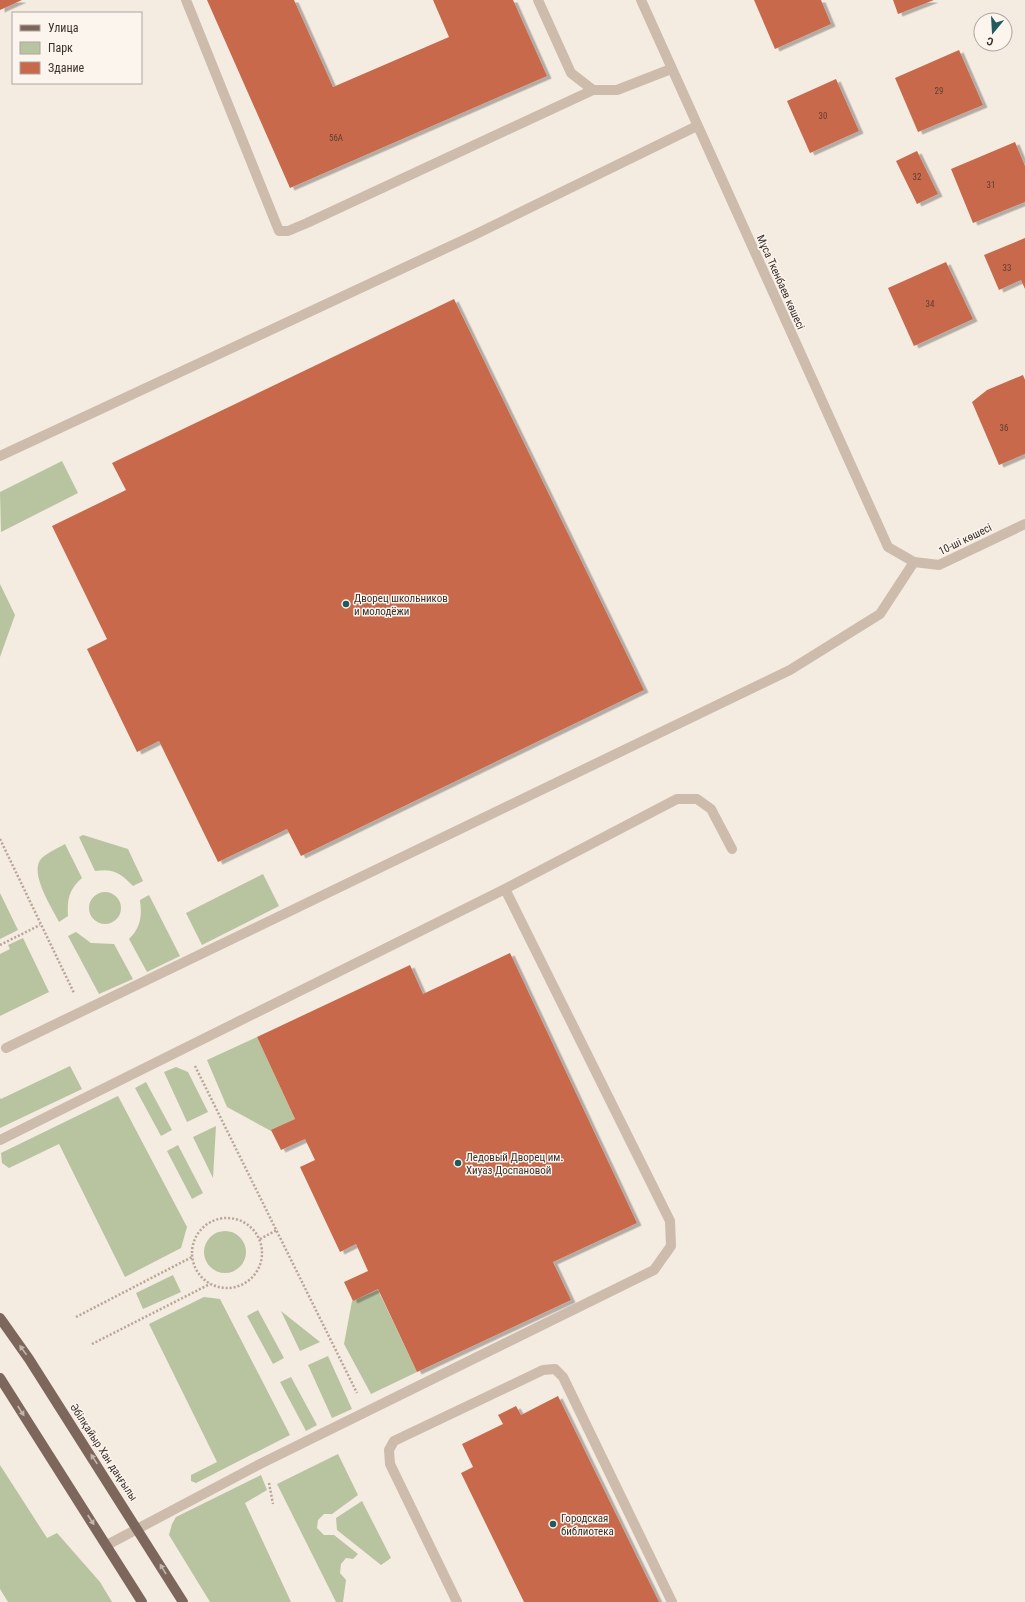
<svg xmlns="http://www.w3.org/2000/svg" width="1025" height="1602" viewBox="0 0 1025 1602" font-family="'Roboto Condensed',sans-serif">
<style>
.green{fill:#b8c4a0}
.building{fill:#c8694b;filter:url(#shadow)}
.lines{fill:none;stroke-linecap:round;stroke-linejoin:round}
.path{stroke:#b9a596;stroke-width:2.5;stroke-dasharray:2 2;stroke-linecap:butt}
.lane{stroke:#cdbbac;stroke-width:10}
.street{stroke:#cdbbac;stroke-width:10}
.primary{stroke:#7d675c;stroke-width:10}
.oneway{fill:#c2b5ac}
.poi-dot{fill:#1f5a5e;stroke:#fbf5ee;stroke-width:1.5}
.labels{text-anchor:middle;stroke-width:3;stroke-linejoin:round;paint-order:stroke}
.number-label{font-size:9px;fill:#5e3e33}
.street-label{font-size:11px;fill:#3b302b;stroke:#fbf5ee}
.poi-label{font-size:11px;fill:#3b302b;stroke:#fbf5ee;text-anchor:start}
</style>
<defs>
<filter id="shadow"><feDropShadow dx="4.5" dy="2.5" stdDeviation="0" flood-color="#0004"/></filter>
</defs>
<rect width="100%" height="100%" fill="#f4ebe1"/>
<path class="green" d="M62,461l16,32 -77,39 -1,-40z
M0,584l15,31 -15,42z
M83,835l45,14 15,32 -10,5c-12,-13 -20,-18 -38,-15l-16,-34z
M65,844l17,34c-13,11 -15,22 -14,38l-9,6c-8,-16 -32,-52 -16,-65 6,-5 15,-9 22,-13z
M263,874l16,32 -77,39 -16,-32z
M89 908a16 16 0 1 1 32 0a16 16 0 1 1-32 0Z
M0,893l18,37 -18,9z
M149,895l31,61 -33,16 -18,-33c12,-12 13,-23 11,-39z
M76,932l15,11 23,1 19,35 -34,15 -31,-58z
M23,938l26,54 -49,24v-62l10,-5 -2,-4z
M257,1037l38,82 -24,12 -44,-24 -20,-47z
M70,1066l12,23 -82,39v-30l1,1z
M176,1067l12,5 20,40 -21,10 -23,-50z
M146,1082l26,48 -11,6 -26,-48z
M118,1096l69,131 -6,21 -56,29 -66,-133 -50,24 -7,-5 -1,-10z
M216,1126l-3,52 -20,-41z
M178,1145l25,48 -11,6 -25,-48z
M204 1252a21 21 0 1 1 42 0a21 21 0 1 1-42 0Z
M173,1275l8,17 -38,17 -7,-16z
M378,1290l39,82 -46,22 -27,-50 8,-43z
M204,1297l16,2 70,136 -94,48 -5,-2v-6l26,-13 -68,-138z
M258,1310l26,48 -11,6 -26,-48z
M281,1311l39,31 -20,9z
M328,1356l24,53 -20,9 -24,-53z
M291,1377l26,48 -11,6 -26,-49z
M338,1454l20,41 -26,19h-8l-6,6 -1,8 7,7h10l24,19 -5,5 -7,-1 -5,6 -1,9 6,7 -3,22h-7l-59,-118z
M0,1465l47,73 10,-5 43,49 12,20h-104l-8,-13z
M261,1475l6,15 -22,13 46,99h-81l-41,-67 3,-11 4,-7z
M362,1501l29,57 -10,7 -44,-35 -1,-12z"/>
<path class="building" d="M0,0h22l-22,10z
M207,0h87l39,87 116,-50 -16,-37h80l34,76 -257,112z
M754,0h67l10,24 -56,25z
M893,0h41l-36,14z
M959,50l24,55 -65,27 -23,-54z
M836,79l23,52 -49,22 -23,-52z
M1015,142l10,24v36l-52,21 -22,-54z
M917,151l21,43 -21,10 -21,-43z
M1025,238v51l-4,-9 -22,10 -15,-35z
M946,262l27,57 -59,27 -26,-58z
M454,299l190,391 -343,166 -14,-27 -69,33 -59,-121 -22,11 -50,-103 20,-10 -55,-113 74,-36 -14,-27z
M1023,375l2,5v74l-26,11 -27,-63 15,-12z
M510,953l127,270 -84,39 18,38 -154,72 -39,-83 -25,12 -9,-19 24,-11 -12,-27 -16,8 -40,-85 15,-7 -10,-21 -24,11 -10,-20 24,-11 -38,-82 153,-72 13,29z
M558,1396l101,206h-135l-63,-129 12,-6 -11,-23 41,-20 -5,-9 18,-9 5,9z"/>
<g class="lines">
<path class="path" d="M0,839l74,154
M0,945l40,-20
M195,1066l162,327
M192 1253a35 35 0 1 1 70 0a35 35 0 1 1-70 0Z
M260,1239l17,-9
M76,1317l116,-60
M92,1344l118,-60
M269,1483l4,21"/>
<path class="lane" d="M186,0l93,231h9l19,-8 286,-133
M538,0l33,73 22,17h24l54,-21
M505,889l172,-90h20l14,10 21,40
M6,1048l784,-378 90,-56 34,-52
M0,1140l505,-251 165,332 1,25 -17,24 -394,194 -153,81
M457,1602l-67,-138 -1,-14 5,-9 149,-71 12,-1 8,8 109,225"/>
<path class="street" d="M641,0l247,547 26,15 25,3 86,-41
M0,456l470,-219 227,-111"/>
<path class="primary" d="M0,1318l29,41 154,243
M0,1378l142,224"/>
</g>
<defs><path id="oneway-solid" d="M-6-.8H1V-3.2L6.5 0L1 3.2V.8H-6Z"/></defs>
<g class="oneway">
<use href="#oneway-solid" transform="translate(23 1350) rotate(-126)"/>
<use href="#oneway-solid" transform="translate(21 1411) rotate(57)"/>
<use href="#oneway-solid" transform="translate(94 1459) rotate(-123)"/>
<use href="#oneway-solid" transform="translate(91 1520) rotate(57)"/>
<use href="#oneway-solid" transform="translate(163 1569) rotate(-121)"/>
</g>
<g class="poi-dot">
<circle cx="346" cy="604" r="4"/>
<circle cx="458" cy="1163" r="4"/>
<circle cx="553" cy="1524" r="4"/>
</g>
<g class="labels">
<g class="number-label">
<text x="939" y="94">29</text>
<text x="823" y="119">30</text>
<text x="336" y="141">56А</text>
<text x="917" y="180">32</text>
<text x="991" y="188">31</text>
<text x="1007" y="271">33</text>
<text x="930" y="307">34</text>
<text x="1004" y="431">36</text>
</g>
<g class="street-label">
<text transform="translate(781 282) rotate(66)" y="4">Мұса Ткенбаев көшесі</text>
<text transform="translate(965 539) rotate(-26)" y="4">10-ші көшесі</text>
<text transform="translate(104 1452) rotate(57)" y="4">Әбілқайыр Хан даңғылы</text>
</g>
<g class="poi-label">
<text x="354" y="602">Дворец школьников<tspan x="354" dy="13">и молодёжи</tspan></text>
<text x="466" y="1161">Ледовый Дворец им.<tspan x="466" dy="13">Хиуаз Доспановой</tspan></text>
<text x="561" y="1522">Городская<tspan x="561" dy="13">библиотека</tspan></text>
</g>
</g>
<rect x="12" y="12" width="130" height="72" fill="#fbf5ee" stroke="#aea6a0"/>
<rect x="20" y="25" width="20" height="6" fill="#7d675c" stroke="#aea6a0"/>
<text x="48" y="32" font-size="12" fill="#3b302b">Улица</text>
<rect x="20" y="42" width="20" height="12" fill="#b8c4a0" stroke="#aea6a0"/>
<text x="48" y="52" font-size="12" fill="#3b302b">Парк</text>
<rect x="20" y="62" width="20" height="12" fill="#c8694b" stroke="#aea6a0"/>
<text x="48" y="72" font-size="12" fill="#3b302b">Здание</text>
<g transform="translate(993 32) rotate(198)"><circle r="19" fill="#fbf5ee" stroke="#aea6a0"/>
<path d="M0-3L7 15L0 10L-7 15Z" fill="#1f5a5e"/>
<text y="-6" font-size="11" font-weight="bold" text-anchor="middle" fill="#3b302b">С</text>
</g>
</svg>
